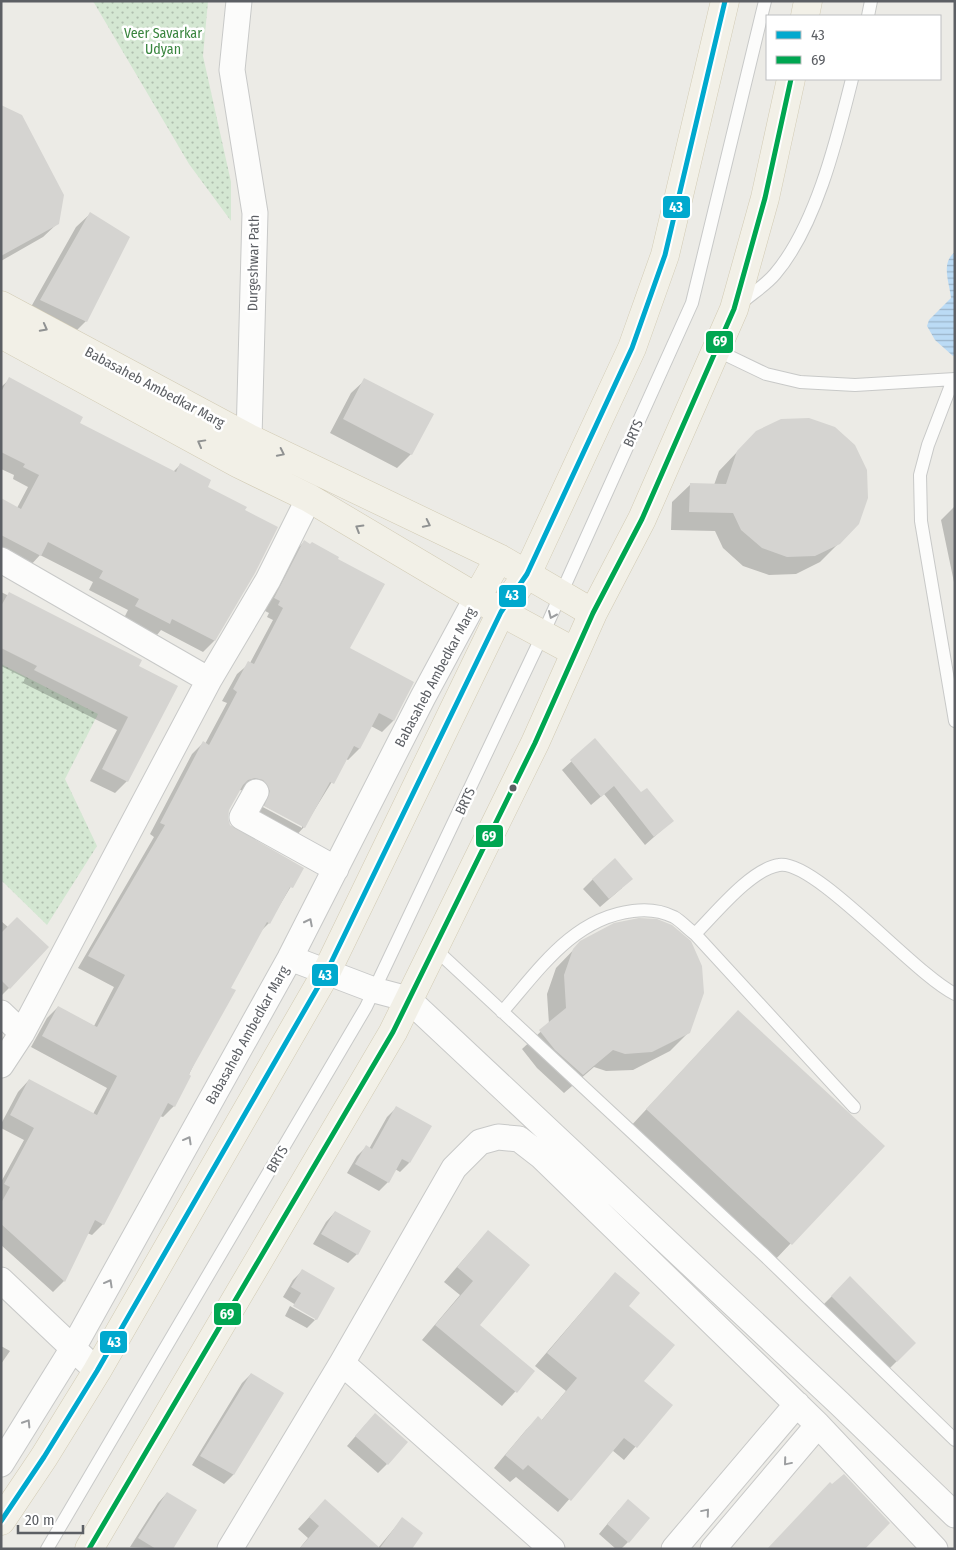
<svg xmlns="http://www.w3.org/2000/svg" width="956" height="1550" viewBox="0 0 956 1550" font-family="'Fira Sans Condensed',sans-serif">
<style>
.park{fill:url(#park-dots)}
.water{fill:url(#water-rules)}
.shadow{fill:#0003}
.building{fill:#d5d4d1}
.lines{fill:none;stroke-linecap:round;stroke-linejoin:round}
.service-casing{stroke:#c8c9c8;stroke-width:14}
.minor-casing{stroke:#c8c9c8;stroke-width:27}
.primary-casing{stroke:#d2cbb4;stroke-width:29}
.service{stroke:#fcfcfb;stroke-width:12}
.minor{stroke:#fcfcfb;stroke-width:25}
.primary{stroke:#f2f0e7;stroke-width:28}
.bus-1-casing{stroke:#fff;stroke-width:9}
.bus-2-casing{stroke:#fff;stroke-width:9}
.bus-1{stroke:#00a9ce;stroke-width:5}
.bus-2{stroke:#00a651;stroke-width:5}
.oneway{stroke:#909292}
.oneway2{stroke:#9c9ea0}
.bus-dot{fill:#5c5f64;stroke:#fff;stroke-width:2}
.labels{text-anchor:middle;stroke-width:5;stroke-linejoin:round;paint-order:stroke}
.park-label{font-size:14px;fill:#39853e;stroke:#fff}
.street-label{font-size:14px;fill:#5c5f64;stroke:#fff}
.line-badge{stroke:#fff;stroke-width:2}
.badge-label{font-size:14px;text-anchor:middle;font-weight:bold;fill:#fff}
</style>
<defs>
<pattern id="park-dots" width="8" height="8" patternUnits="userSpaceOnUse" patternTransform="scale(1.25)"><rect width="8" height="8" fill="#d4e7d2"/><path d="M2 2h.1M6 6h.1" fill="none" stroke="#afbeae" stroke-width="1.8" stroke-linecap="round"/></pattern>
<pattern id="water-rules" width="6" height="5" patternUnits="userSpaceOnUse" patternTransform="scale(1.25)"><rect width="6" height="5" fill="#bbdbf5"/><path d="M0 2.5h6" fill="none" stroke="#9bb5ca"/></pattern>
</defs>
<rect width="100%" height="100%" fill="#ecebe6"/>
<path class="park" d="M93,1h115l-5,55 28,126v39l-42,-57z
M1,664l97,50 -33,65 32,67 -50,79 -46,-45z"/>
<path class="water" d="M955,252v102l-2,2 -18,-16 -8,-14 2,-6 22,-22c-1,-14 -11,-35 4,-46z"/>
<path class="shadow" d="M1,106l57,117 -15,14 -42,24z
M90,214l-4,107 -14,14 -45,-21 49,-87z
M10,379l68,44 95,49 7,-7 26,22 38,24 10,62 -40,68 -11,11 -42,-22 -4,5 -33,-17 4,-8 -39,-20 4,-8 -53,-27 -11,12 -28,-15v-52l16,8 11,-21 -15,-8 1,-4 -13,-6v-82z
M365,380l46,74 -14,14 -67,-35 21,-40z
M738,451l101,92 -19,19 -24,12 -27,1 -26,-9 -20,-18 -8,-17 -44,-1 1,-28 19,-18 23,1 5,-14z
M955,506v81l-14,-67z
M304,542l45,107 64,34 -20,38 -11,11 -11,-6 -12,23 -11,11 -2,-1 -42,68 -11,12 -39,-21 5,-13 43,23v-3l-43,-22 -7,-12 -13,-1 -11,20 -2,8 3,8 73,42 -33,55 -8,8 -31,57 -56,118 -11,11 -3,-1 -57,108 -11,11 -5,-2 -23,48 -11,11 -52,-47v-63l23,-42 -23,-12v-4l17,-32 11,-12 64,34 14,-26 -76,-41 16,-29 11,-11 36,19 20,-39 -36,-19 76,-131 -4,-3 42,-80 11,-11 2,1 22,-41 -5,-2 15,-27 13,-11 23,-43 -6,-3 2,-4 -6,-3 30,-57z
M1,592l139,69 -3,5 -10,115 -12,12 -25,-12 27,-51 -94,-47 2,-5 -24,-12z
M595,740l46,54 31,27 -27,24 -41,-51 -13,11 -29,-35z
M593,879l29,9 -22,19 -17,-18z
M1,921l7,6 1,61 -8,8z
M581,942l108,90 -19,19 -37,19 -27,1 -12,-4 -30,26 -27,-25 -15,-19 27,-25 -2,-30 9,-26z
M720,1030l163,116 -110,116 -144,-134z
M396,1108l13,55 -9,9 -5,-3 -7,13 -9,9 -32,-18 10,-17 9,-9 3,2 18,-32z
M335,1212l34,20 -12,22 -9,9 -35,-19 13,-22z
M488,1231l-10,95 55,46 -31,34 -80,-66 38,-45 -16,-13z
M302,1271l14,48 -1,1v-3l-32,-20 10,-17z
M615,1273l13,33 15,75 28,24 -47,55 -12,-10 -54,62 -42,-35 -6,5 -16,-14 32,-38 12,-12 3,3 25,-30 -31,-25z
M850,1278l65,65 -32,32 -65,-65z
M290,1306l25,14 -8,8 -22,-12z
M1,1346l9,5 -9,13z
M251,1374l31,19 -49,82 -9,9 -32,-19 50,-82z
M366,1424l21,40 -9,9 -31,-27z
M167,1493l5,56 -42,-2 28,-44z
M619,1510l9,32 -7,7h-5l-17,-15z
M313,1513l65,35 24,-29 8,30h-111l9,-11 -10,-9z"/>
<path class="building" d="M1,105l21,10 42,80 -5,29 -58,32z
M90,212l40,25 -43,85 -47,-22z
M9,377l74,40 -3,6 96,49 4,-9 31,17 -3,7 39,20 -2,3 33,17 -23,46 -40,68 -43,-22 -2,5 -35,-18 4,-7 -40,-21 4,-7 -55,-29 -7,14 -40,-21v-37l20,11 18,-34 -16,-8 2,-3 -24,-12v-60z
M364,378l70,36 -22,41 -69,-36z
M809,418l26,9 20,18 12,25 1,28 -9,26 -19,20 -25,12 -28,1 -25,-9 -21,-18 -8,-17 -44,-1 1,-29 36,1 11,-33 19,-20 25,-12z
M304,540l6,4 2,-2 27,15 -1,2 47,25 -35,64 64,34 -20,39 -15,-8 -19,36 -6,-3 -20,38 -4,-2 -25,46 -41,-22 6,-15 -7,-11 -8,-2 -7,2 -5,5 -14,25 -1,8 2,7 74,43 -11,20 -3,-1 -20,37 -3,-2 -36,66 5,2 -47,84 2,2 -16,31 -7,-4 -64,122 -9,-5 -30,62 -64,-58v-21l9,-16 -6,-3 30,-56 -24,-13 19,-36 68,36 20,-39 -75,-40 16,-30 39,21 28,-52 -37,-19 77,-131 -5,-2 43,-82 6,4 28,-53 -4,-3 15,-28 6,3 29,-56 -5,-3 2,-4 -6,-3z
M9,592l133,68 -3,6 39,20 -50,96 -26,-13 26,-52 -94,-47 3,-4 -36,-18v-42z
M595,738l46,54 6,-4 27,33 -20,16 -40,-51 -13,11 -31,-37z
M615,858l18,21 -24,20 -17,-20z
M17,917l32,30 -39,42 -9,-9v-47z
M639,918l18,1 15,6 19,16 11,25 2,27 -14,40 -38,19 -27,2 -12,-4 -30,25 -28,-25 -16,-20 27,-22 -2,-33 9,-26 7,-8 34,-18z
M738,1010l147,136 -93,99 -146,-136z
M396,1106l36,20 -22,37 -8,-4 -13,24 -34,-19 11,-19 6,4z
M335,1211l36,20 -13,24 -37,-21z
M488,1230l42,35 -50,60 55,46 -18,22 -82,-68 38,-44 -16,-14z
M302,1269l33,19 -18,32 -24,-14 8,-13 -10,-6z
M615,1272l25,21 -11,13 46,39 -31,36 29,24 -36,43 -13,-10 -53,63 -43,-36 -5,5 -18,-15 33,-39 4,4 35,-42 -30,-25z
M850,1276l66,67 -19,19 -66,-66z
M251,1373l33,20 -50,82 -34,-19z
M375,1413l33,29 -20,23 -33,-29z
M844,1474l46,49 -25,26h-98l63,-67 2,2z
M167,1492l30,18 -24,39h-17l-18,-11z
M325,1499l55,49 22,-31 21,16 -11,16h-113l20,-23 -10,-9z
M628,1499l22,19 -21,25 -22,-19z"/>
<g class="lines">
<g class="service-casing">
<path id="service" d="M868,16l3,-15
M740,304c11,-10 26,-19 35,-30 41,-48 62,-135 77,-195
M716,350l50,24 34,8 55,3 100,-6
M953,380l-25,65 -8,30 1,46 34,200
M695,934c20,-20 56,-65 84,-69 36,-6 136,110 176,129
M435,949l328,305 192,186
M502,1012c37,-42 71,-94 131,-101 15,-2 27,-1 41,6 7,4 14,12 21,17l159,173
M47,1549l319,-542 176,-371 150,-333 73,-302"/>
</g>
<g class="minor-casing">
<path id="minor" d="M239,1l-7,69 23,143 -6,225 -7,17
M1,560l208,120
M256,792l-14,25 94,52
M290,958l84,32 34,9 431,404 116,112
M1,1013l21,20
M1,1065l21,-32 187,-353 59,-100 41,-82
M1,1280l96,91
M342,1363l210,186
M1,1464l72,-116 217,-390 133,-261 54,-100
M230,1549l112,-186 112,-195 26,-26 18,-5 21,2 22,17 277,269 117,124
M674,1549l123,-145
M713,1549l105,-124"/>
</g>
<g class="primary-casing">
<path id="primary" d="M805,16l3,-15
M1,305l248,133 250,120 94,55
M1,334l238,130 70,34 192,114 74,40
M477,597l22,-39
M1,1521l43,-64 53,-86 229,-398 175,-361 26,-38 105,-226 33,-93 60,-254
M89,1549l304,-517 142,-289 58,-130 49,-94 92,-210 31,-111 26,-119"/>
</g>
<use href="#service" class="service"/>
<use href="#minor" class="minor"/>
<use href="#primary" class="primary"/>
<g class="bus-1-casing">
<path id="bus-1" d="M1,1521l43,-64 53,-86 229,-398 175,-361 26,-38 105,-226 33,-93 60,-254"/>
</g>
<g class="bus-2-casing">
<path id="bus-2" d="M89,1549l304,-517 142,-289 58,-130 49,-94 92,-210 31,-111 26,-119"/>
</g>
<use href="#bus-1" class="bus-1"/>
<use href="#bus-2" class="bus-2"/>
</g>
<defs><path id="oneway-chevron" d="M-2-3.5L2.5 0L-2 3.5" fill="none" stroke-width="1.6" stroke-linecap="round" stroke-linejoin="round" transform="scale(1.25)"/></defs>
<g class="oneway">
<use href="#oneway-chevron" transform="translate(44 328) rotate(28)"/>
<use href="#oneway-chevron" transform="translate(201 443) rotate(-151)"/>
<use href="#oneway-chevron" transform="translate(281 453) rotate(26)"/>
<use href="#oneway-chevron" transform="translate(427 524) rotate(26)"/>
<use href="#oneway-chevron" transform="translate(359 528) rotate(-149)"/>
</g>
<g class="oneway2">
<use href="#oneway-chevron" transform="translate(552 615) rotate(114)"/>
<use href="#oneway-chevron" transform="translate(309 922) rotate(-63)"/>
<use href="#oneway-chevron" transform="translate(188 1140) rotate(-61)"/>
<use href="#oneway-chevron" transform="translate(109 1283) rotate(-61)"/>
<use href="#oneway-chevron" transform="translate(27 1423) rotate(-58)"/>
<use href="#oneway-chevron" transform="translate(787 1462) rotate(130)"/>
<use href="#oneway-chevron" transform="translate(706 1512) rotate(-50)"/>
</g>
<circle class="bus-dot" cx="513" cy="788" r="4.5"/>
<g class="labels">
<g class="park-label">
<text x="163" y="38">Veer Savarkar<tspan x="163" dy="16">Udyan</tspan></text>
</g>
<g class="street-label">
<text transform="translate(253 263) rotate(-89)" y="5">Durgeshwar Path</text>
<text transform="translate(155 387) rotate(28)" y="5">Babasaheb Ambedkar Marg</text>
<text transform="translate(633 433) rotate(-66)" y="5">BRTS</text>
<text transform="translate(435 677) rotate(-62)" y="5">Babasaheb Ambedkar Marg</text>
<text transform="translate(465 801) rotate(-65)" y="5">BRTS</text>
<text transform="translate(247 1035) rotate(-61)" y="5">Babasaheb Ambedkar Marg</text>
<text transform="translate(277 1159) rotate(-60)" y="5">BRTS</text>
</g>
</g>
<g class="line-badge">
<rect x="662" y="195" width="29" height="24" rx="5" fill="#00a9ce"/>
<rect x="705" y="330" width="29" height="24" rx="5" fill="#00a651"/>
<rect x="498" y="584" width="29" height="24" rx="5" fill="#00a9ce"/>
<rect x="475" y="824" width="29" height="24" rx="5" fill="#00a651"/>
<rect x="311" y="963" width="28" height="24" rx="5" fill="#00a9ce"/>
<rect x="213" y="1302" width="29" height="24" rx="5" fill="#00a651"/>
<rect x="99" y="1330" width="29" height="24" rx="5" fill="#00a9ce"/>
</g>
<g class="badge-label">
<text x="676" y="212">43</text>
<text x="720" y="346">69</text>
<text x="512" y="600">43</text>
<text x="489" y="841">69</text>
<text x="325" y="980">43</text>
<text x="227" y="1319">69</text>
<text x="114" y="1347">43</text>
</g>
<rect width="956" height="1550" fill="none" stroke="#5c5f64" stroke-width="5"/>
<rect x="766" y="15" width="175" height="65" fill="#ffffff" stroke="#bebfc1"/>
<rect x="776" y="31" width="25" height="8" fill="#00a9ce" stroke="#bebfc1"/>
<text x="811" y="40" font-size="15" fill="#5c5f64">43</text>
<rect x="776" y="56" width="25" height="8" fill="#00a651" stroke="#bebfc1"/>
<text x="811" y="65" font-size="15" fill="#5c5f64">69</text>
<path d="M18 1525v8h65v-8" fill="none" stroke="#5c5f64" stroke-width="2.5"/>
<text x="25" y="1525" font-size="15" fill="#5c5f64" stroke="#ffffff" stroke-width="4" paint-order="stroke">20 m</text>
</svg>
